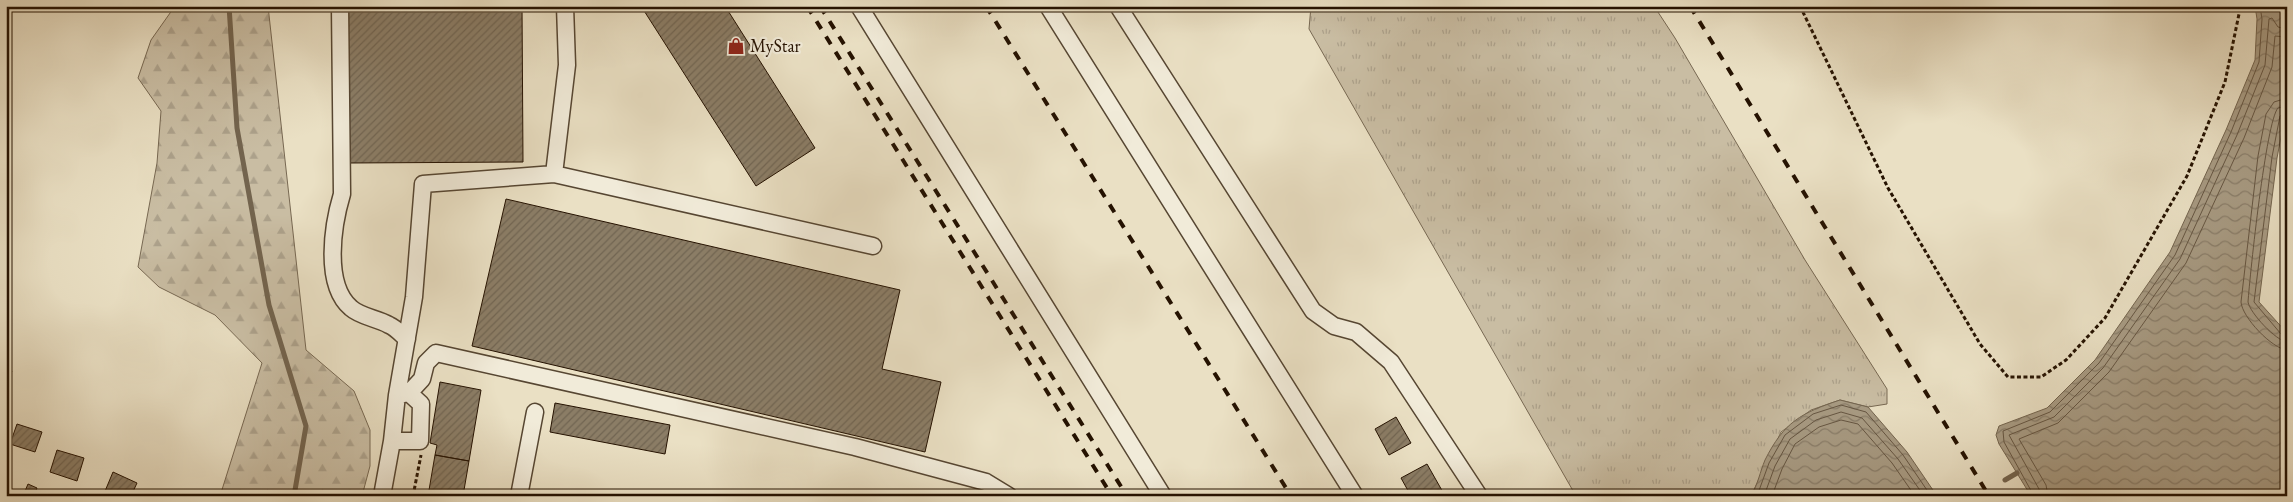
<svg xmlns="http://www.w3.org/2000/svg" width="2293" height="502" viewBox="0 0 2293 502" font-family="'EB Garamond',serif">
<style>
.grass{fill:url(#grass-tufts);stroke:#776852}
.forest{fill:url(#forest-firs);stroke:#776852}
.water{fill:url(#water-waves);stroke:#73644e}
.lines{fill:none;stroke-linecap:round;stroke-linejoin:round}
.shore{stroke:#665642;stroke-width:1}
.stream{stroke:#73644e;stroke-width:5}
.building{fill:url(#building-hatch);stroke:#251201}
.minor-casing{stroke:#564632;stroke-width:19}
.path{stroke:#251201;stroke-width:3;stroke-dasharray:4 2.5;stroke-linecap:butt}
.minor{stroke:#f1ebd9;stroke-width:16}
.rail{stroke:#251201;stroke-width:4;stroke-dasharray:9 9;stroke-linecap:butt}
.labels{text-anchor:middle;stroke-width:4.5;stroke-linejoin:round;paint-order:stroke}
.poi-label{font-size:18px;fill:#251201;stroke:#f1ebd9;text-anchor:start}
</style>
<defs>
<pattern id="grass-tufts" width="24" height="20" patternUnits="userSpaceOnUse" patternTransform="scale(1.25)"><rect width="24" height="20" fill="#c9bda3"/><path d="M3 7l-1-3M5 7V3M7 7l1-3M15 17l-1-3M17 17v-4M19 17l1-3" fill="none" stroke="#aca18b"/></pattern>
<pattern id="forest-firs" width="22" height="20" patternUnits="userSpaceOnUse" patternTransform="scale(1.25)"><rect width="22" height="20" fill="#c9bda3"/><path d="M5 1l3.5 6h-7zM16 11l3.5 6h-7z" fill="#aca18b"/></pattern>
<pattern id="water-waves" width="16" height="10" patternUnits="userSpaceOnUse" patternTransform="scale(1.25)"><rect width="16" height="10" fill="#a79a82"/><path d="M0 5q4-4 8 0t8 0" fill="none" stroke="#887c68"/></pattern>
<pattern id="building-hatch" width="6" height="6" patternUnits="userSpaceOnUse" patternTransform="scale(1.25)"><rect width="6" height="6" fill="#8b7d66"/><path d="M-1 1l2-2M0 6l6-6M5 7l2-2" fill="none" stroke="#716552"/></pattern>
</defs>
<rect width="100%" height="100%" fill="#eae0c4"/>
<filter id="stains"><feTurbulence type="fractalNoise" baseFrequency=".004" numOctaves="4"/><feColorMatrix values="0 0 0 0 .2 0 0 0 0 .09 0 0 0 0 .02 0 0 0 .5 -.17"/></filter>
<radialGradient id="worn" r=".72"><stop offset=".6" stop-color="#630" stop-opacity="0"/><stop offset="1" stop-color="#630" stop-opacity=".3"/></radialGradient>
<path class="grass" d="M1311,6h343l21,32 130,222 82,129v15l-19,3 -28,-7 -29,10 -30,22 -30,64h-175l-267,-467z"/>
<path class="forest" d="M175,6h93l38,344 48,41 16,39v36l-8,30h-142l42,-133 -47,-48 -56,-28 -21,-20 19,-104 4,-52 -23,-33 13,-38z"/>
<path class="water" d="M2255,6h26l6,18v81l-10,53 -18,144 28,31v163h-256l-32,-52 -3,-9 3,-9 48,-18 48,-48 75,-108 56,-122 29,-70 2,-41z
M1840,400l28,7 39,45 30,44h-186c7,-12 9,-24 14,-36 19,-38 36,-47 75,-60z"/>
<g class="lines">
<path class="shore" d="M2287,98l-13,4 -8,12 -8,42 -17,146c1,15 31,47 46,48
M2287,106l-9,2c-12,13 -28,166 -30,194 2,11 28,39 39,40
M2287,112l-7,4 -8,41 -18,145 27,32 6,2
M1757,496l12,-33 16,-28 28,-21 28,-9 25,7 37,43 28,41
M1764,496l11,-30 15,-27 26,-19 25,-8 21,6 36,41 26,37
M1772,496l10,-27 13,-25 24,-17 22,-7 17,4 34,39 23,33
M2034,496l-30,-54 -1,-11 47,-19 49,-49 76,-108 56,-123 28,-70 3,-43 -2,-13
M2041,496l-2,-7 -30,-54 45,-18 49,-49 77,-109 57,-124 28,-70 4,-46 3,-1 6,9 9,2
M2048,496l-2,-11 -27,-46 39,-16 51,-51 77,-109 58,-125 28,-71 3,-31 12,1"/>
<path class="stream" d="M229,6l8,122 32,177 37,121 -12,70
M2005,480l12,-7"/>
</g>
<path class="building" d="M348,6h174l1,156 -174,1z
M641,6h84l90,142 -59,38z
M506,199l394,91 -18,79 59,13 -16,70 -453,-106z
M6,369l6,2 -6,17z
M440,382l41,8 -12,71 -34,-6 2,-10 -7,-2z
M555,403l115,22 -5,29 -115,-22z
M1396,417l15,26 -22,12 -14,-26z
M17,424l25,8 -7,20 -25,-8z
M57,450l27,8 -7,23 -27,-9z
M435,455l34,6 -6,35h-35z
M1427,464l17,30 -4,2h-29l-10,-18z
M113,472l24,11 -6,13h-28z
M28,484l9,4 -3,8h-11z"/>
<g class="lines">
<g class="minor-casing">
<path id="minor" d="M340,6l2,188c-9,30 -19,90 9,114 10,9 26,10 38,17 7,3 13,10 18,14
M859,6l304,490
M1048,6l307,490
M1118,6l195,305 21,15 22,6 35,30 88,134
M554,174l13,-109 -2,-59
M397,395l12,-2 13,-14 4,-16 10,-10 419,94 131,35 23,14
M392,441h28l1,-37 -12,-11
M382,496l10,-55 5,-46 17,-98 9,-113 131,-10 319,72
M519,496l16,-84"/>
</g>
<path class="path" d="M1800,6l88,182 92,156 28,33h33l25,-17 39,-42 82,-142 38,-94 14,-68 -1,-8
M413,496l8,-41"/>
<use href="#minor" class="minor"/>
<path class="rail" d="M807,6l305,490
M820,6l307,490
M986,6l305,490
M1690,6l299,490"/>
</g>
<defs>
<g id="shop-bare" transform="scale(1.35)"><path d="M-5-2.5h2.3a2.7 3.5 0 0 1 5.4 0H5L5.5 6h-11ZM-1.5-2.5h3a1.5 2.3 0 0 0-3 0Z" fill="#8f2418" stroke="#f1ebd9" stroke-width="2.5" paint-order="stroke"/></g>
</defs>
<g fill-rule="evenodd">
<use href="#shop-bare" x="736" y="46"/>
</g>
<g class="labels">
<g class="poi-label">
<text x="750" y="52">MyStar</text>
</g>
</g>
<rect width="2293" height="502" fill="none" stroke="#eae0c4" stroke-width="25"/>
<rect x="8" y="8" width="2278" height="487" fill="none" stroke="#251201" stroke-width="2.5"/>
<rect x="12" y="12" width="2268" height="477" fill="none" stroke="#251201"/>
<rect width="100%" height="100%" filter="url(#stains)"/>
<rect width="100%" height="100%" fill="url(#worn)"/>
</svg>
